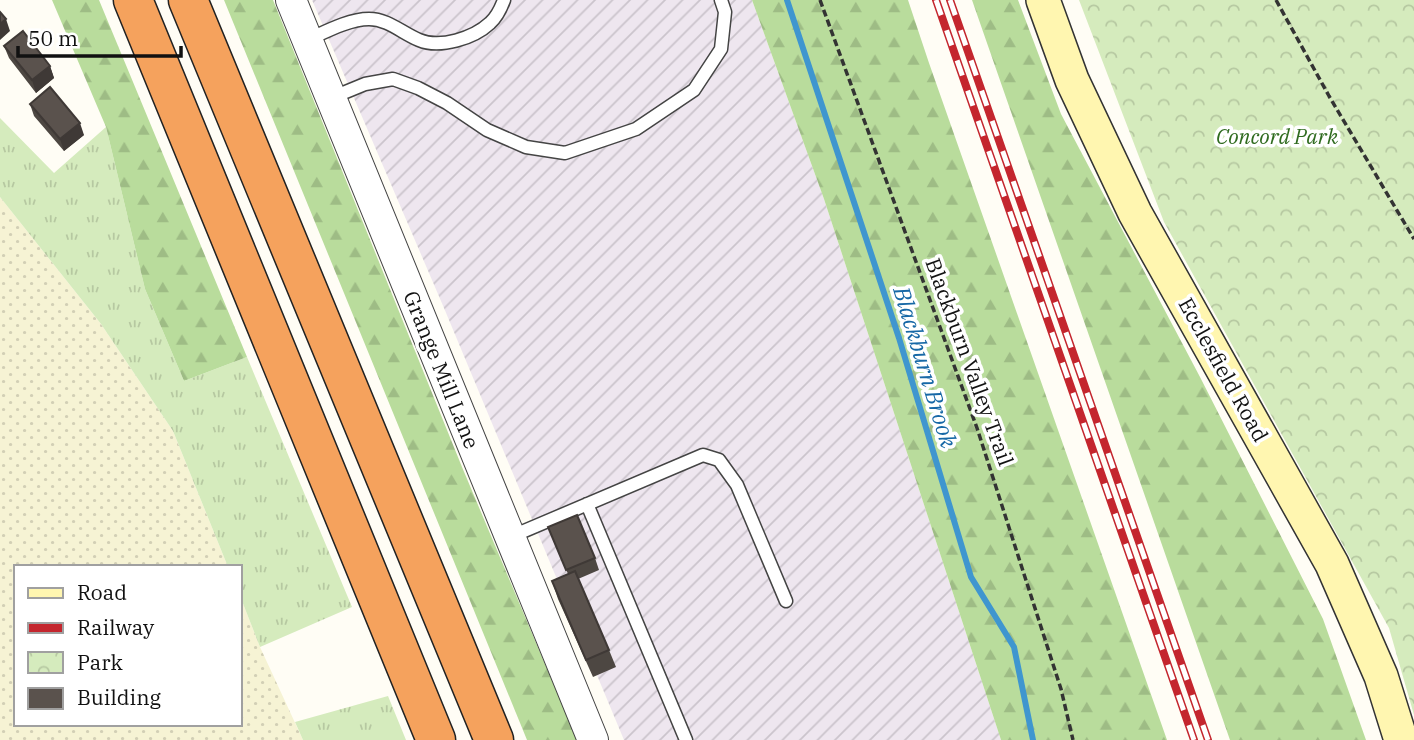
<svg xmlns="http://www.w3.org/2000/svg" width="1414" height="740" viewBox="0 0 1414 740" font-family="'IBM Plex Serif',serif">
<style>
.industrial{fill:url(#industrial-furrows)}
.farmland{fill:url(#farmland-dots)}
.grass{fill:url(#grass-tufts)}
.forest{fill:url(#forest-firs)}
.park{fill:url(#park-crowns)}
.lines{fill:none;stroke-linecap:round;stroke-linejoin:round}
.stream{stroke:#3f96cf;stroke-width:6}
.service-casing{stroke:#444;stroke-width:15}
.tertiary-casing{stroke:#444;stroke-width:32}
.secondary-casing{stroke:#333;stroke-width:36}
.motorway-casing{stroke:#222;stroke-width:41}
.path{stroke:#333;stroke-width:3.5;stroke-dasharray:7 3.5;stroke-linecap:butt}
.service{stroke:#fff;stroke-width:12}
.tertiary{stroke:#fff;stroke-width:30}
.secondary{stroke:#fff6b0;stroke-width:33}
.motorway{stroke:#f5a25d;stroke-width:38}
.rail-casing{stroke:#c4262e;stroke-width:8}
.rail{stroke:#fff;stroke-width:5;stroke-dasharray:16;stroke-linecap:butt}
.wall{fill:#4d4742}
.shaded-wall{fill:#3f3936}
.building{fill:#5a524d;stroke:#3f3936;stroke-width:2}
.labels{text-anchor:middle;stroke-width:7;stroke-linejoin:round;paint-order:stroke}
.park-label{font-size:21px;font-style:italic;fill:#2f6b1f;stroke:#fff}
.street-label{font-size:21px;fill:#111;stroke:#fff}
.water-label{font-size:23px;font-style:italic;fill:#1768a6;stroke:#fff}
</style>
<defs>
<pattern id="industrial-furrows" width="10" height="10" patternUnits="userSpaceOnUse" patternTransform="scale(1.75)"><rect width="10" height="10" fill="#eee6ef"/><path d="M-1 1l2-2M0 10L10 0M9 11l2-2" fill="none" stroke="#cbc4cc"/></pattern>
<pattern id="farmland-dots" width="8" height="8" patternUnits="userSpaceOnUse" patternTransform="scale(1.75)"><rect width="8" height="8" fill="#f6f3d4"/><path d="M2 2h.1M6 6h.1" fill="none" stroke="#d2cfb5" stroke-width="1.8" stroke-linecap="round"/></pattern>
<pattern id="grass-tufts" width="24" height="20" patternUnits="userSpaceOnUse" patternTransform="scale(1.75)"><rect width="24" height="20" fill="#d5ebbd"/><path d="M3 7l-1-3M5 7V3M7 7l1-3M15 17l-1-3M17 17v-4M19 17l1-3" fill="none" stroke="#b6c8a1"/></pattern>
<pattern id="forest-firs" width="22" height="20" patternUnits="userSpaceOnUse" patternTransform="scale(1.75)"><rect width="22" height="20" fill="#b9dc9c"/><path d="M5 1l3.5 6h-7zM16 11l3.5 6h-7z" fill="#9ebc85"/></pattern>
<pattern id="park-crowns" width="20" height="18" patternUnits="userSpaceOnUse" patternTransform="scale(1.75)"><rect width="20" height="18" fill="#d5ebbd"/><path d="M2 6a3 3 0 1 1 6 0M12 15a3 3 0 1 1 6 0" fill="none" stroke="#b6c8a1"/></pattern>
</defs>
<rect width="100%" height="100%" fill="#fffdf5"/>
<path class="industrial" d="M312,0h440l72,199 177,541h-377l-180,-432z"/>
<path class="farmland" d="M0,197l101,127 72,107 55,136h-212v157h224v-128l20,51 43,93h-303z"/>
<path class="grass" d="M0,118l54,55 52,-46 39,162 39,92 63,-24 105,250 -92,40 -20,-51v-29h-12l-55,-136 -72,-107 -101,-127z
M388,696l18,44h-103l-8,-18z"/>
<path class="forest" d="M52,0h47l148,357 -63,24 -39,-92 -39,-162z
M224,0h49l189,467 115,273h-50z
M752,0h156l21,63 238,677h-166l-177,-541z
M972,0h46l43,114 139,263 123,242 43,121h-136z"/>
<path class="park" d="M1079,0h335v715l-25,-87 -225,-406z"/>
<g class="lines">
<path class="stream" d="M787,0l112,338 72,239 43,70 19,93"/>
<g class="service-casing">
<path id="service" d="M307,40c18,-8 42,-21 62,-21 19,0 33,14 50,21 21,9 55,-2 71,-17 7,-6 11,-15 14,-23
M331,98l34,-14 28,-5 25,9 29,15 40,27 39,17 39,6 71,-24 58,-39 27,-41 4,-37 -4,-12
M587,504l99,236
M510,537l193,-82 16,5 18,25 49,116"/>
</g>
<g class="tertiary-casing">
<path id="tertiary" d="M291,0l302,740"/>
</g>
<g class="secondary-casing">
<path id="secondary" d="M1043,0l29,80 63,133 197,351 49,112 20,64"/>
</g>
<g class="motorway-casing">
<path id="motorway" d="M133,0l303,740
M188,0l306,740"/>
</g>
<path class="path" d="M820,0l157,428 84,261 12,51
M1276,0l53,96 85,143"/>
<use href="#service" class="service"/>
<use href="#tertiary" class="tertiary"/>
<use href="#secondary" class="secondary"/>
<use href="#motorway" class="motorway"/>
<g class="rail-casing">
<path id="rail" d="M936,0l258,740
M950,0l258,740"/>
</g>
<use href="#rail" class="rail"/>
</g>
<path class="wall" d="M4,46l46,20 4,12 -18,15 -27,-35z
M30,104l54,31 -20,16 -30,-35z
M548,527l47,31 4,12 -21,9 31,71 7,17 -23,10 -35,-78 -6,-18 16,-7z"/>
<path class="shaded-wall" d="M6,19l4,12 -10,9v-16z
M50,66l4,12 -18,15 -4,-13z
M80,123l4,12 -20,16 -4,-12z"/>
<path class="building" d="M0,12l6,7 -6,5z
M23,31l27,35 -18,14 -28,-34z
M50,87l30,36 -20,16 -30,-35z
M577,515l18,43 -29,12 -18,-43z
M575,571l34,79 -23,10 -34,-79z"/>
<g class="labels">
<g class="park-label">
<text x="1277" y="144">Concord Park</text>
</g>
<g class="street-label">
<text transform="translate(969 362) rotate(70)" y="7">Blackburn Valley Trail</text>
<text transform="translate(441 370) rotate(68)" y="7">Grange Mill Lane</text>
<text transform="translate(1223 370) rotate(61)" y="7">Ecclesfield Road</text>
</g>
<g class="water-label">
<text transform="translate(925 367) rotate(73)" y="8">Blackburn Brook</text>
</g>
</g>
<rect x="14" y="565" width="228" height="161" fill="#ffffff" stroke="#a0a0a0" stroke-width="2"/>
<rect x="28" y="588" width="35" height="10" fill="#fff6b0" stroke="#a0a0a0" stroke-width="2"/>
<text x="77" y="600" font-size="21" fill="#111111">Road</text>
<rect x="28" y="623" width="35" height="10" fill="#c4262e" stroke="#a0a0a0" stroke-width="2"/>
<text x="77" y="635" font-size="21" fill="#111111">Railway</text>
<rect x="28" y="652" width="35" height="21" fill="url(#park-crowns)" stroke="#a0a0a0" stroke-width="2"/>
<text x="77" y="670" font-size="21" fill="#111111">Park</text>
<rect x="28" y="688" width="35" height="21" fill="#5a524d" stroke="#a0a0a0" stroke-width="2"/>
<text x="77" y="705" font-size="21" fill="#111111">Building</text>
<path d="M18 46v10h163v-10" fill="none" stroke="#111111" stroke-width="3.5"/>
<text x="28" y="46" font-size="21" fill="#111111" stroke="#ffffff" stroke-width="5" paint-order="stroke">50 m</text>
</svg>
